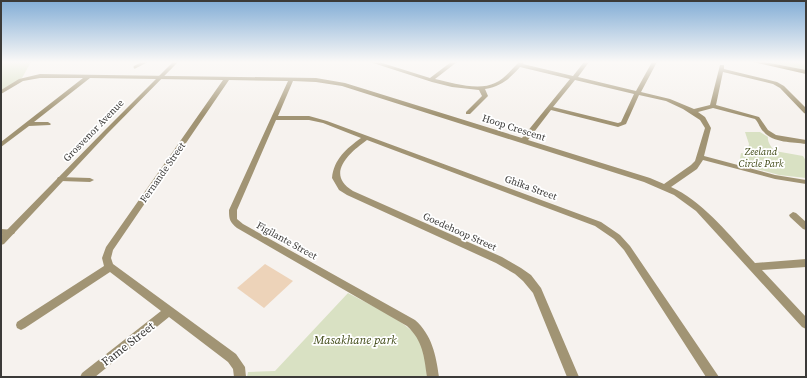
<svg xmlns="http://www.w3.org/2000/svg" width="807" height="378" viewBox="0 0 807 378" font-family="'Source Serif 4',serif">
<style>
.green{fill:#d9e1c3}
.building{fill:#edd3b9}
.lines{fill:none;stroke-linecap:round;stroke-linejoin:round}
.service{stroke:#a19474;stroke-width:3}
.minor{fill:#a19474;fill-rule:evenodd}
.tertiary{fill:#a19474;fill-rule:evenodd}
.secondary{fill:#7a6736;fill-rule:evenodd}
.labels{text-anchor:middle;stroke-width:3.5;stroke-linejoin:round;paint-order:stroke}
.street-label{font-size:10px;fill:#3b3a38;stroke:#fff}
.park-label{font-size:10px;font-style:italic;fill:#404a16;stroke:#fff}
.near-park-label{font-size:12px;font-style:italic;fill:#404a16;stroke:#fff}
.near-street-label{font-size:12px;fill:#3b3a38;stroke:#fff}
</style>
<rect width="100%" height="100%" fill="#f6f2ee"/>
<path class="green" d="M1,62h30l-9,16 -21,12z
M765,62h41v8z
M745,132h15l8,5c-1,4 3,11 7,14l28,5 3,5v17l-27,-3 -40,-11 2,-11 6,1 2,-10z
M348,293c18,10 59,28 70,45 7,12 8,26 9,39h-180l1,-5 27,-1z"/>
<path class="building" d="M265,264l28,17 -29,27 -27,-20z"/>
<g class="lines">
<path class="service" d="M135,67l10,-5"/>
<path class="minor" d="M370,62h9l51,16 21,-16h6l-22,17c17,4 44,12 60,4 9,-4 16,-13 24,-21h5l-1,2 50,12 11,-14h5l-11,15 58,14 16,-29h5l-16,30 29,7 24,10 16,-4 10,-40h4v4l53,13 7,4 22,22v6l-2,-1 -24,-25 -7,-4 -50,-12 -7,33 43,12 9,13 8,5 30,5v4c-13,-2 -33,-1 -42,-12 -4,-3 -5,-9 -9,-13l-42,-11 -15,4 7,5 6,11 -7,28 71,19 31,5v4l-31,-5 -72,-19 -6,9 -26,18c33,15 60,50 84,76l51,-4v8l-44,3 44,47v12l-4,-2 -106,-116 -22,-16 -30,-13 -302,-96 -26,-4 -23,-1 -15,35h31l18,5 274,101 19,13 10,11 89,131h-13l-82,-127 -10,-11 -19,-13 -228,-86c-18,13 -42,34 -14,51l149,66 19,11 10,7 10,13 38,89h-12l-34,-84 -10,-12 -8,-7 -19,-11 -149,-68 -8,-5 -7,-12c2,-19 14,-29 29,-40l-38,-15 -14,-3h-33l-39,90v9l6,5 172,96c17,15 21,35 24,57h-12c-3,-21 -4,-36 -20,-51l-170,-98c-7,-6 -8,-8 -8,-18l59,-129 -59,-1 -116,170 -2,8 2,6 123,90 9,13 1,10h-12l-1,-8 -5,-7 -59,-45 -74,60h-15l2,-4 79,-62 -51,-39 -85,56 -4,2 -4,-2 -1,-3 1,-3 87,-56 -2,-8 4,-11 117,-167 -133,-2 -56,44h14l3,2 -1,1 -21,1 -28,21v-5l82,-64h-43l-17,3 -22,13v-4l18,-11 21,-5 276,4 29,5 177,55 48,-59 -50,-12c-11,12 -18,19 -35,22l3,7 -18,18h-4v-2l16,-16 -3,-6 -27,-3 -20,-5zM575,80l59,14 -13,28 -3,1 -65,-16zM639,95l27,6 17,8 17,11 5,8 -10,33 -4,4 -27,19 -14,-6 -122,-38 23,-30 67,17 8,-3z
M58,177l32,1 4,2 -4,2 -29,-1h-3l-1,-2z
M793,212l3,1 10,9v8l-3,-1 -13,-12 -1,-2z
M1,229l13,1 1,2 -1,2 -13,1z"/>
<path class="tertiary" d="M173,62h5l-71,72 -103,110 -3,1v-9l102,-104z"/>
<path class="secondary" d="M753,62h12l41,8v4z"/>
</g>
<linearGradient id="sky" x2="0" y2="1"><stop stop-color="#82add6"/><stop offset="0.54" stop-color="#fbf9f7"/><stop offset="1" stop-color="#fbf9f7" stop-opacity="0"/></linearGradient>
<rect width="807" height="115" fill="url(#sky)"/>
<g class="labels">
<g class="street-label">
<text transform="translate(514 127) rotate(18)" y="4">Hoop Crescent</text>
<text transform="translate(93 130) rotate(-46)" y="4">Grosvenor Avenue</text>
<text transform="translate(162 172) rotate(-55)" y="4">Fernande Street</text>
<text transform="translate(531 187) rotate(20)" y="4">Ghika Street</text>
<text transform="translate(460 231) rotate(24)" y="4">Goedehoop Street</text>
<text transform="translate(287 240) rotate(29)" y="4">Figilante Street</text>
</g>
<g class="park-label">
<text x="761" y="155">Zeeland<tspan x="761" dy="12">Circle Park</tspan></text>
</g>
<g class="near-park-label">
<text x="355" y="344">Masakhane park</text>
</g>
<g class="near-street-label">
<text transform="translate(128 344) rotate(-38)" y="4">Fame Street</text>
</g>
</g>
<rect width="807" height="378" fill="none" stroke="#3b3a38" stroke-width="4"/>
</svg>
